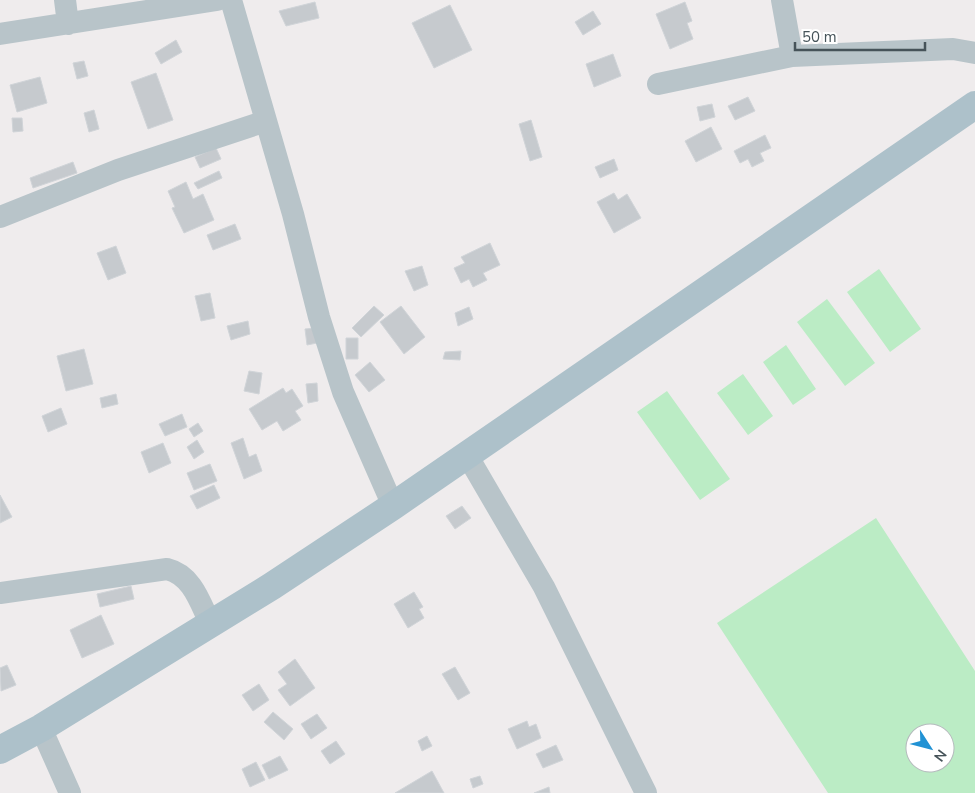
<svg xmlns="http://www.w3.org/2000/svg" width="975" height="793" viewBox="0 0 975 793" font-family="'Nunito Sans',sans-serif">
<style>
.green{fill:#bbecc5;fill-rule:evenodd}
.building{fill:#c6cace;stroke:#d0d4d8}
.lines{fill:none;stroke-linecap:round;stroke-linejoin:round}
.minor{stroke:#b8c4c9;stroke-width:22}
.major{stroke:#adc1ca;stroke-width:28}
</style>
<rect width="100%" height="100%" fill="#efeced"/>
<path class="green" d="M879,269l42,60 -31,23 -43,-60z
M827,299l48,64 -30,23 -48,-64z
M786,345l30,44 -23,16 -30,-43z
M743,374l30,42 -25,19 -31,-42z
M667,391l63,88 -30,21 -63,-88z
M876,518l99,153v122h-147l-111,-170zM915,733h30v30h-30z"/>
<path class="building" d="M315,2l4,16 -33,8 -7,-15z
M685,2l7,19 -5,2 6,16 -23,10 -14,-35z
M450,5l22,45 -38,18 -22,-45z
M593,11l8,13 -18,11 -8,-13z
M176,40l6,12 -21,12 -6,-11z
M613,54l8,22 -27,11 -8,-23z
M84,61l4,15 -11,3 -4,-16z
M156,73l17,47 -25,9 -17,-47z
M40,77l7,26 -30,9 -7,-27z
M748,97l7,14 -20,9 -7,-14z
M712,104l3,13 -15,4 -3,-14z
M94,110l5,19 -10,3 -5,-19z
M12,118h10l1,13 -10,1z
M531,120l11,37 -12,4 -11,-37z
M711,127l11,22 -26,13 -11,-21z
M765,135l6,13 -11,5 4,8 -12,6 -4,-8 -8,4 -6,-12z
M216,148l5,11 -21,9 -5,-11z
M614,159l4,11 -18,8 -5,-11z
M73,162l4,11 -44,15 -3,-10z
M219,171l3,7 -24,11 -4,-6z
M186,182l7,17 10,-5 11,26 -30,13 -12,-25 3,-1 -7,-16z
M614,193l4,7 9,-6 14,24 -27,15 -17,-31z
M235,224l6,15 -28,11 -6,-15z
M490,243l10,22 -17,8 4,7 -14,7 -4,-8 -8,4 -7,-15 11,-5 -4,-6z
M116,246l10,27 -18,7 -11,-27z
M422,266l6,19 -14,6 -9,-20z
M210,293l5,25 -14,3 -6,-25z
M374,306l10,9 -23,22 -9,-9z
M401,306l24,31 -21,17 -24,-32z
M469,307l4,12 -15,7 -3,-13z
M248,321l2,13 -19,6 -4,-14z
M315,328l2,15 -10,2 -2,-16z
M346,338h12v21h-12z
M84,349l9,35 -27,7 -9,-35z
M461,351l-1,9 -17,-1 2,-7z
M370,362l15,18 -16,12 -14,-17z
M249,371l13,2 -3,21 -15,-3z
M317,383l1,18 -10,2 -2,-19z
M283,388l3,5 6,-4 11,17 -8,5 6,9 -18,11 -6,-10 -15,9 -13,-21z
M116,394l2,10 -16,4 -2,-10z
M61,408l6,16 -19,8 -6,-16z
M182,414l5,13 -22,9 -6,-12z
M198,423l5,8 -9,6 -5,-8z
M243,438l6,19 7,-3 6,17 -18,8 -13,-36z
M197,440l7,12 -10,7 -7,-12z
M163,443l8,20 -22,10 -8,-21z
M210,464l7,17 -23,9 -7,-17z
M214,485l6,13 -23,11 -7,-13z
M0,495l12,22 -12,6z
M462,506l9,12 -16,11 -9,-13z
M131,586l3,13 -34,8 -3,-13z
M414,592l9,15 -4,2 5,9 -16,10 -14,-24z
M101,615l13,29 -32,14 -12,-28z
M295,659l20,29 -25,18 -12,-16 9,-6 -9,-12z
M7,665l9,20 -15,6 -1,-23z
M455,667l15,26 -12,7 -16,-26z
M259,684l10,16 -16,11 -11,-16z
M273,712l20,17 -9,11 -20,-18z
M317,714l10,14 -16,11 -10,-15z
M527,721l2,6 7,-3 5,14 -24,11 -9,-20z
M427,736l5,10 -10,5 -4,-10z
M336,741l9,13 -15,10 -9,-13z
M556,745l7,15 -20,8 -7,-14z
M280,756l8,14 -19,9 -7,-14z
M256,762l9,18 -15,7 -8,-18z
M432,771l12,22h-49z
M480,776l3,8 -10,4 -3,-9z
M549,787l1,6h-16z"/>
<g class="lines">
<path class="minor" d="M65,0l3,24
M231,0l62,214 26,103 24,75 50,114
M782,0l10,56
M0,34l217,-34
M658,84l134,-28 161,-7 22,4
M0,217l118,-47 148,-49
M467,455l77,132 102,206
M0,593l167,-24c25,6 33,33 43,54
M41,728l29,65"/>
<path class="major" d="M0,750l41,-22 231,-142 121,-80 582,-401"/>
</g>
<g transform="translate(930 748) rotate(126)"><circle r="24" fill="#ffffff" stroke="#b5babd"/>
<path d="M0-4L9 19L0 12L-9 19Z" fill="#2192d4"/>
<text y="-8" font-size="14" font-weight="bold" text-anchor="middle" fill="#465359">N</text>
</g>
<path d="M795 42v8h130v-8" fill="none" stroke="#465359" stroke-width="2.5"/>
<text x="802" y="42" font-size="15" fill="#465359" stroke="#ffffff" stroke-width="4" paint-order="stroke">50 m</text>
</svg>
